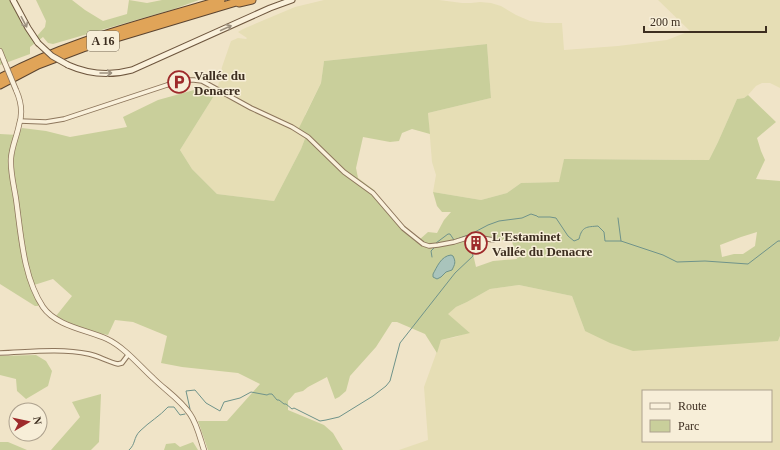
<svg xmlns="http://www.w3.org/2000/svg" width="780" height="450" viewBox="0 0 780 450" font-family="Georgia,serif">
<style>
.farmland{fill:#e6deb5;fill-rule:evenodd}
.green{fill:#c9cf9b;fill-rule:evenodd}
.water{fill:#a9c4bc;stroke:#6f938a}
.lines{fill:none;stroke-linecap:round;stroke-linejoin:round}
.stream{stroke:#6f938a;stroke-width:1}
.minor-casing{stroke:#8d765c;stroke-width:5.5}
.tertiary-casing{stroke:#8d765c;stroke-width:6}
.secondary-casing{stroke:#6f573f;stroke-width:7}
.motorway-casing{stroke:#5b4430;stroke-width:9}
.minor{stroke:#faf1dc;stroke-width:3.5}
.tertiary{stroke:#faf1dc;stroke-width:4.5}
.secondary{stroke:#faf1dc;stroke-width:5}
.motorway{stroke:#e0a458;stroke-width:7}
.tertiary-bridge-casing{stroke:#8d765c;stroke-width:6;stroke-linecap:butt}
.secondary-bridge-casing{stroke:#6f573f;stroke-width:7;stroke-linecap:butt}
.tertiary-bridge{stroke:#faf1dc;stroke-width:4.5}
.secondary-bridge{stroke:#faf1dc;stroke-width:5}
.oneway{stroke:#9c907e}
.labels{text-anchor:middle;stroke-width:3;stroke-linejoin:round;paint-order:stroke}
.shield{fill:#f7eed8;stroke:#756857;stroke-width:1}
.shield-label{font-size:12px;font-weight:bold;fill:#3d2e20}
.poi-label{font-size:13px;font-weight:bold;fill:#3d2e20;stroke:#f7eed8;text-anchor:start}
</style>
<rect width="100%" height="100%" fill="#f0e4c8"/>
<path class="farmland" d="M324,0h115l23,3h9l9,-1 11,1 10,3 15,9 14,6 16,2h16l2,27 54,-4 49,-6 23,-9 -32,-31h122v88l-10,-5h-8l-6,3 -8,9 -4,3 -7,1 -19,43 -9,18 -89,-1h-56l-4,23 -39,1 -14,10 -26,7 -48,-8 3,-17 -4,-13 -4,-49 63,-15 -4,-54 -163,17 -3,22 -16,32 1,21 -5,13 -27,52 -57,-7 -25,-25 -12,-19 37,-59 5,-24 9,-26 7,-3 8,1 1,-1 -9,-6 5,-3 52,-22z
M519,285l53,11 13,35 193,10 2,-5v114h-381l29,-10 -4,-53 17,-47 15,-3 13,-5 -22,-18 9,-7 11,-5 23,-13zM643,391h128v50h-128z"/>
<path class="green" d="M0,0h17l16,31 4,5 8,-9 1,-6 -10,-21h36l13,10 18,11 24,-7 2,-14 18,3 15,-3h37l-25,9 -121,35 -5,-1 -5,-6 -13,10v7l-30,11z
M487,44l4,54 -63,15 2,21 -18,-5 -10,4 -3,8 -9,1 -27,-5 -7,31 2,10 16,12 10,17 12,13 23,20 9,-8 9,1 7,-13 7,-8h-9l-5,-6 -4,-14 48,8 26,-7 14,-10 38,-1 5,-23 145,1 9,-18 19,-43 7,-1 4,-3 28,27 -19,16 4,13 4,9 -9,19 24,2v155l-2,5 -145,10 -23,-8 -25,-12 -13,-35 -53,-11 -29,4 -23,13 -11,5 -8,7 22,19 -29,7 -4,13 -12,-19 -28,-12h-5l-16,25 -26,29 -4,15 -7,6 -4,2 -8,-22 -19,10 -5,4 -8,2 -7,8v9l36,15 9,8 10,17h-135l-10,-29h29l33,-37 -22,-11 -56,-6 -21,-4 6,-27 -34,-14 -18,-2 -7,15c-17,-3 -36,-10 -52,-19l16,-20 -19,-17 -22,7 8,18 -1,2h-3l-35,-22v-150l18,1 4,-7 24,3 24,6 57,-10 -4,-10 35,-17 36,-10 17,-3 6,4 -37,59 12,19 25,25 57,7 27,-52 5,-13 -8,-6 23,-47 3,-22zM757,232l-2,14 -12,8h-9l-12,3 -2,-12 21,-8zM473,238h5l16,4 17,-4 6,21 -24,2 -17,6 -6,-26 -3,-1z
M36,355l10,6 6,10 -4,15 -22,13 -9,-8 -1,-12 -16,-4v-19z
M101,394l-2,48 -8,8h-40l29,-33 -8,-15z
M0,442h8l19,8h-27z
M193,442l5,8h-34l2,-6 9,-1 5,4z"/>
<path class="water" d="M451,255l2,1c3,6 2,8 -1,14l-6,2 -5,5 -4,2 -4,-2v-3c4,-7 8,-18 18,-19z"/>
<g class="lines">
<path class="stream" d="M618,218l3,23
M436,244v-1l12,-9h2l4,6 17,-6
M432,257l-1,-6 4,-4
M190,409l-4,-18 9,-1 11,13 14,8 4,-9 16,-4 11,-6 16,3 2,-1h3l5,6h2l5,4h2l6,5 2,-1 26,13 6,-1 13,-3 34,-21 13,-10 4,-5 10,-38 55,-70 18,-17 -3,-15 1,-7 17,-9 11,-4 23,-3 9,-4 6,2 1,1h12l6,1 12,18 6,5 5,-2c3,-13 8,-12 19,-13l6,6 1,9h16l42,14 14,7 28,-1 43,3 30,-23h2
M129,450c7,-6 4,-12 11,-19 9,-9 20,-15 28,-24h6l6,8 5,-1"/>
<g class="minor-casing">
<path id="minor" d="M20,121l26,1 18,-3 103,-34 18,-5h9l8,1 49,27 41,19 16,10 36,35 29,21 30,35 20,16 6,2 9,-1 16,-3 16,-5h7l16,3
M0,353c29,-1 60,-5 89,1 10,2 19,8 29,10l4,-1 6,-8"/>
</g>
<g class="tertiary-casing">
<path id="tertiary" d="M0,51l4,10
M16,90c5,11 7,23 3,35 -2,11 -7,21 -8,33 -1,13 3,28 5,41 5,35 7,78 27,108 13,19 44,23 64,32 17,8 32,26 46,39 12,12 27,21 37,36 7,10 10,24 14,36"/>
</g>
<g class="secondary-casing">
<path id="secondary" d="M13,0l15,28 10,15
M68,65c20,9 42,11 64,5l138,-62 22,-8"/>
</g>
<g class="motorway-casing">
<path id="motorway" d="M239,3l13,-3
M0,78c69,-38 146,-55 221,-78
M0,85l38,-20 45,-17 160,-48"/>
</g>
<use href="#minor" class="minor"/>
<use href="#tertiary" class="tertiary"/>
<use href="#secondary" class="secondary"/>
<use href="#motorway" class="motorway"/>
<g class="tertiary-bridge-casing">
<path id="tertiary-bridge" d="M4,61l12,29"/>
</g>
<g class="secondary-bridge-casing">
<path id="secondary-bridge" d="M38,43l14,13 16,9"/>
</g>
<use href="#tertiary-bridge" class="tertiary-bridge"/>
<use href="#secondary-bridge" class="secondary-bridge"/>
</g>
<defs><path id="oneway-shaft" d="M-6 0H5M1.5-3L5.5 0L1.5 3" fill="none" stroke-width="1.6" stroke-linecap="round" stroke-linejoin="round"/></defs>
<g class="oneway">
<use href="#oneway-shaft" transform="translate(24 22) rotate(62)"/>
<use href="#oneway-shaft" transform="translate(226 28) rotate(-24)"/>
<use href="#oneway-shaft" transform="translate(106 73)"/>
</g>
<defs>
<g id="parking-ring" transform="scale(1.15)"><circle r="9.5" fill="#f7eed8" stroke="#9e2a2b" stroke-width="1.5"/><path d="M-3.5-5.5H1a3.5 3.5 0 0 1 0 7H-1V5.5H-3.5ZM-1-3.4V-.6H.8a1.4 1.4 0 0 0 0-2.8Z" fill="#9e2a2b"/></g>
<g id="building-ring" transform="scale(1.15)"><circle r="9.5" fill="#f7eed8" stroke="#9e2a2b" stroke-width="1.5"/><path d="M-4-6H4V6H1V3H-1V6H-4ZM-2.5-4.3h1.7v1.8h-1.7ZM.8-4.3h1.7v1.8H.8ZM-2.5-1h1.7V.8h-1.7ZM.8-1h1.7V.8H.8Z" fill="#9e2a2b"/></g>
</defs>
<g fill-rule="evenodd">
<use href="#parking-ring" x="179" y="82"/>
<use href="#building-ring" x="476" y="243"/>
</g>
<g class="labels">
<rect class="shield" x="87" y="31" width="32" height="20" rx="3"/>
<g class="shield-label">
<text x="103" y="45">A 16</text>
</g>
<g class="poi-label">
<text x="194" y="80">Vallée du<tspan x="194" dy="15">Denacre</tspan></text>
<text x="492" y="241">L'Estaminet<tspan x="492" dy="15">Vallée du Denacre</tspan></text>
</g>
</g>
<rect x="642" y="390" width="130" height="52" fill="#f7eed8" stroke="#ada18e"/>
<rect x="650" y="403" width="20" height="6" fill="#faf1dc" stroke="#ada18e"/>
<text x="678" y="410" font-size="12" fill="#3d2e20">Route</text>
<rect x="650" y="420" width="20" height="12" fill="#c9cf9b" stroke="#ada18e"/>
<text x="678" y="430" font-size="12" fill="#3d2e20">Parc</text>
<g transform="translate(28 422) rotate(81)"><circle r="19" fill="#f7eed8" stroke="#ada18e"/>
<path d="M0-3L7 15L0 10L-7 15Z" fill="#9e2a2b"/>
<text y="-6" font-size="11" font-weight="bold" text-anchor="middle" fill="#3d2e20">N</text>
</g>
<path d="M644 26v6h122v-6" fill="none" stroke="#3d2e20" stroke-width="2"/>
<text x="650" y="26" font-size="12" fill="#3d2e20" stroke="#f7eed8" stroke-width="3" paint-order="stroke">200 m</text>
</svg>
